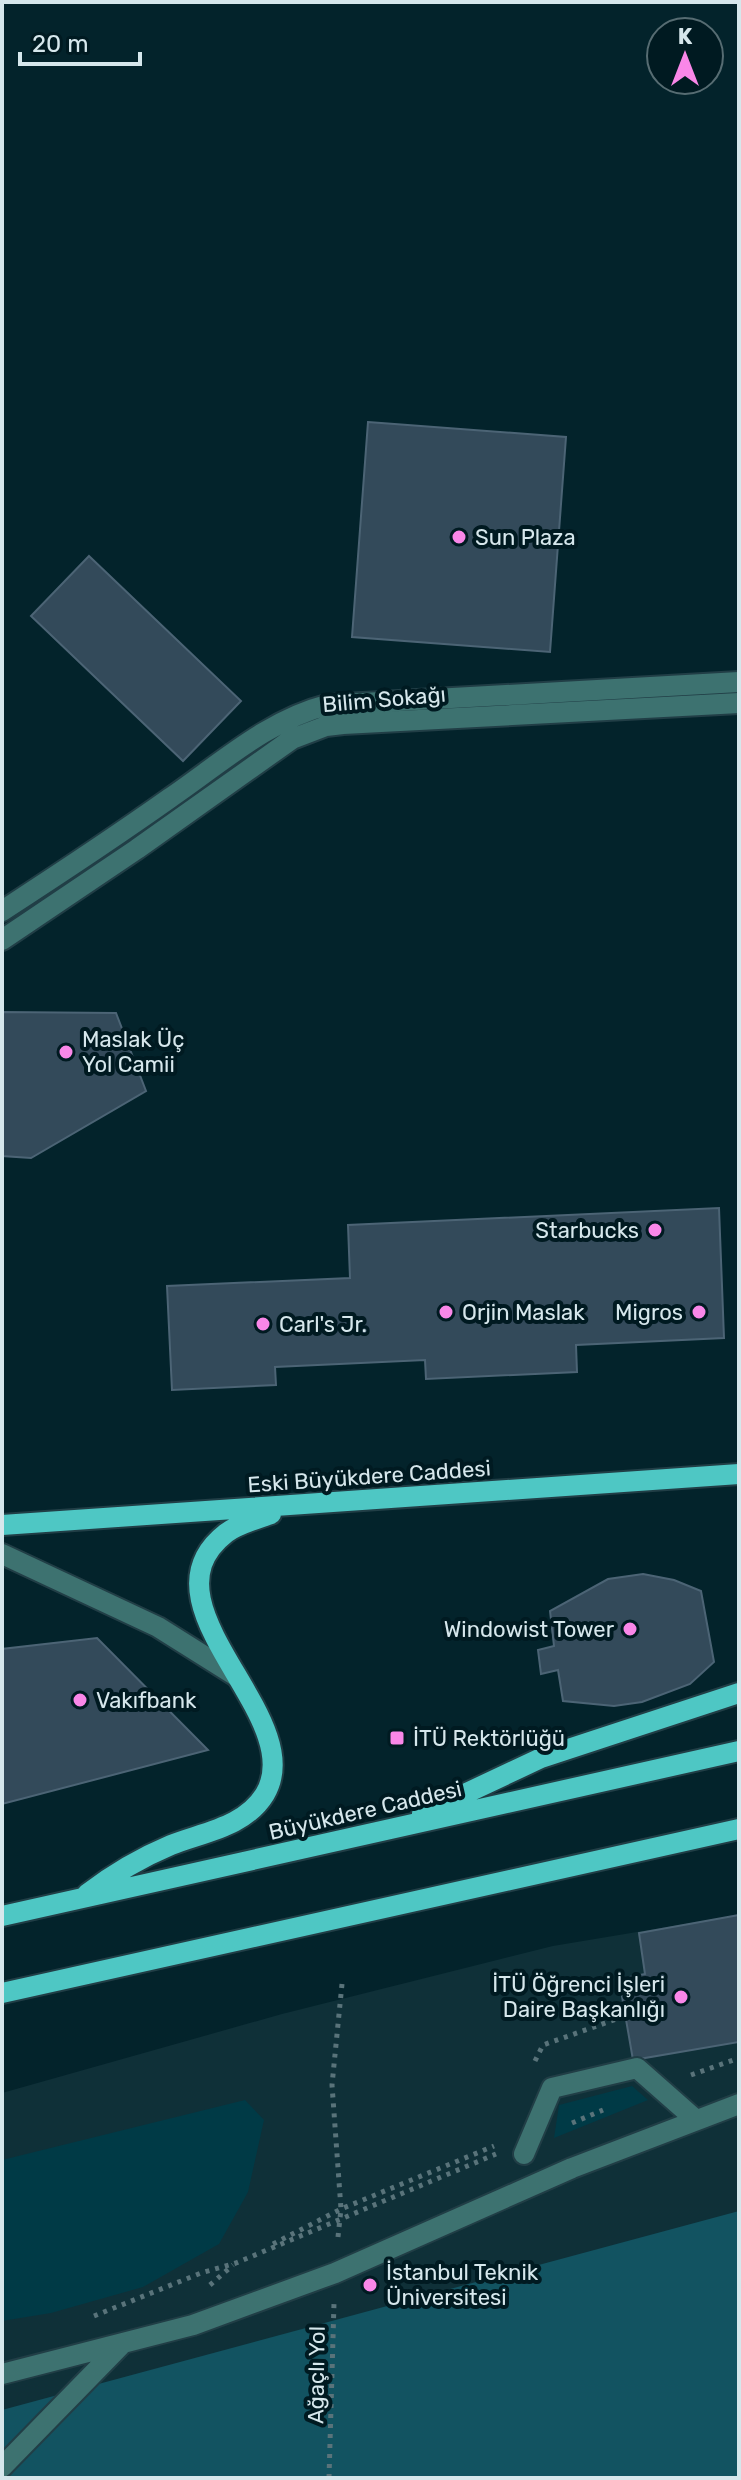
<svg xmlns="http://www.w3.org/2000/svg" width="741" height="2480" viewBox="0 0 741 2480" font-family="Rubik,sans-serif">
<style>
.built{fill:#0f3038}
.green{fill:#003a46}
.forest{fill:#125361}
.building{fill:#334a5a;stroke:#4c6475;stroke-width:2}
.lines{fill:none;stroke-linecap:round;stroke-linejoin:round}
.minor-casing{stroke:#213e46;stroke-width:24}
.major-casing{stroke:#213e46;stroke-width:24}
.path{stroke:#59737a;stroke-width:5;stroke-dasharray:4 6;stroke-linecap:butt}
.minor{stroke:#3d7270;stroke-width:20}
.major{stroke:#4ec7c4;stroke-width:20}
.poi-dot{fill:#f987e8;stroke:#001a21;stroke-width:3}
.labels{text-anchor:middle;stroke-width:8;stroke-linejoin:round;paint-order:stroke}
.poi-label{font-size:22px;fill:#d6e7ec;stroke:#001a21;text-anchor:start}
.street-label{font-size:22px;fill:#d6e7ec;stroke:#001a21}
</style>
<rect width="100%" height="100%" fill="#03232b"/>
<path class="built" d="M739,1915v563h-737v-385l280,-79 271,-68z"/>
<path class="green" d="M632,2086l16,14 -94,38 5,-33z
M245,2100l19,20 -16,72 -29,52 -76,43 -92,26 -49,8v-161z"/>
<path class="forest" d="M739,2211v267h-737v-68z"/>
<path class="building" d="M368,422l198,15 -16,215 -198,-15z
M89,556l152,145 -58,60 -152,-145z
M2,1012l114,1 30,78 -115,67 -29,-2z
M719,1208l5,130 -148,7 1,27 -151,7 -1,-19 -150,7 1,18 -104,5 -5,-104 183,-8 -2,-53z
M643,1574l31,6 27,11 13,71 -24,22 -48,18 -28,4 -51,-5 -5,-31 -17,4 -3,-24 16,-4 -4,-35 58,-32z
M97,1638l111,112 -206,54v-155z
M739,1915v127l-106,18 -14,-81 26,-5 -6,-41z"/>
<g class="lines">
<g class="minor-casing">
<path id="minor" d="M2,911c57,-37 113,-74 168,-113 50,-34 98,-78 157,-93l412,-23
M2,940l135,-91 155,-110 34,-13 17,-2 396,-21
M2,1554l156,73 78,49
M524,2154l28,-66 85,-20 59,52
M2,2374l191,-49 142,-52 237,-105 167,-64
M2,2467l121,-124"/>
</g>
<g class="major-casing">
<path id="major" d="M2,1525l737,-51
M422,1814l119,-56 198,-65
M87,1894c26,-20 53,-36 84,-49 33,-13 74,-18 94,-51 46,-78 -131,-189 -39,-261 12,-9 31,-14 45,-19
M2,1916l737,-165
M2,1993l737,-164"/>
</g>
<path class="path" d="M535,2061l8,-16 82,-29
M691,2075l48,-17
M572,2123l31,-13
M338,2237l3,-28 -9,-124 10,-101
M273,2244l68,-35 153,-63
M210,2285l23,-20
M94,2316l107,-43 35,-10 260,-109
M329,2478l5,-175"/>
<use href="#minor" class="minor"/>
<use href="#major" class="major"/>
</g>
<g class="poi-dot">
<circle cx="459" cy="537" r="8"/>
<circle cx="66" cy="1052" r="8"/>
<circle cx="655" cy="1230" r="8"/>
<circle cx="446" cy="1312" r="8"/>
<circle cx="699" cy="1312" r="8"/>
<circle cx="263" cy="1324" r="8"/>
<circle cx="630" cy="1629" r="8"/>
<circle cx="80" cy="1700" r="8"/>
<rect x="389" y="1730" width="16" height="16" rx="4"/>
<circle cx="681" cy="1997" r="8"/>
<circle cx="370" cy="2285" r="8"/>
</g>
<g class="labels">
<g class="poi-label">
<text x="475" y="545">Sun Plaza</text>
<text x="82" y="1047">Maslak Üç<tspan x="82" dy="25">Yol Camii</tspan></text>
<text x="639" y="1238" text-anchor="end">Starbucks</text>
<text x="462" y="1320">Orjin Maslak</text>
<text x="683" y="1320" text-anchor="end">Migros</text>
<text x="279" y="1332">Carl's Jr.</text>
<text x="614" y="1637" text-anchor="end">Windowist Tower</text>
<text x="96" y="1708">Vakıfbank</text>
<text x="413" y="1746">İTÜ Rektörlüğü</text>
<text x="665" y="1992" text-anchor="end">İTÜ Öğrenci İşleri<tspan x="665" dy="25">Daire Başkanlığı</tspan></text>
<text x="386" y="2280">İstanbul Teknik<tspan x="386" dy="25">Üniversitesi</tspan></text>
</g>
<g class="street-label">
<text transform="translate(384 699) rotate(-5)" y="8">Bilim Sokağı</text>
<text transform="translate(369 1476) rotate(-4)" y="8">Eski Büyükdere Caddesi</text>
<text transform="translate(365 1810) rotate(-13)" y="8">Büyükdere Caddesi</text>
<text transform="translate(316 2375) rotate(-89)" y="8">Ağaçlı Yol</text>
</g>
</g>
<rect width="741" height="2480" fill="none" stroke="#d6e7ec" stroke-width="8"/>
<g transform="translate(685 56)"><circle r="38" fill="#001a21" stroke="#566c72" stroke-width="2"/>
<path d="M0-6L14 30L0 20L-14 30Z" fill="#f987e8"/>
<text y="-12" font-size="22" font-weight="bold" text-anchor="middle" fill="#d6e7ec">K</text>
</g>
<path d="M20 52v12h120v-12" fill="none" stroke="#d6e7ec" stroke-width="4"/>
<text x="32" y="52" font-size="24" fill="#d6e7ec" stroke="#001a21" stroke-width="6" paint-order="stroke">20 m</text>
</svg>
